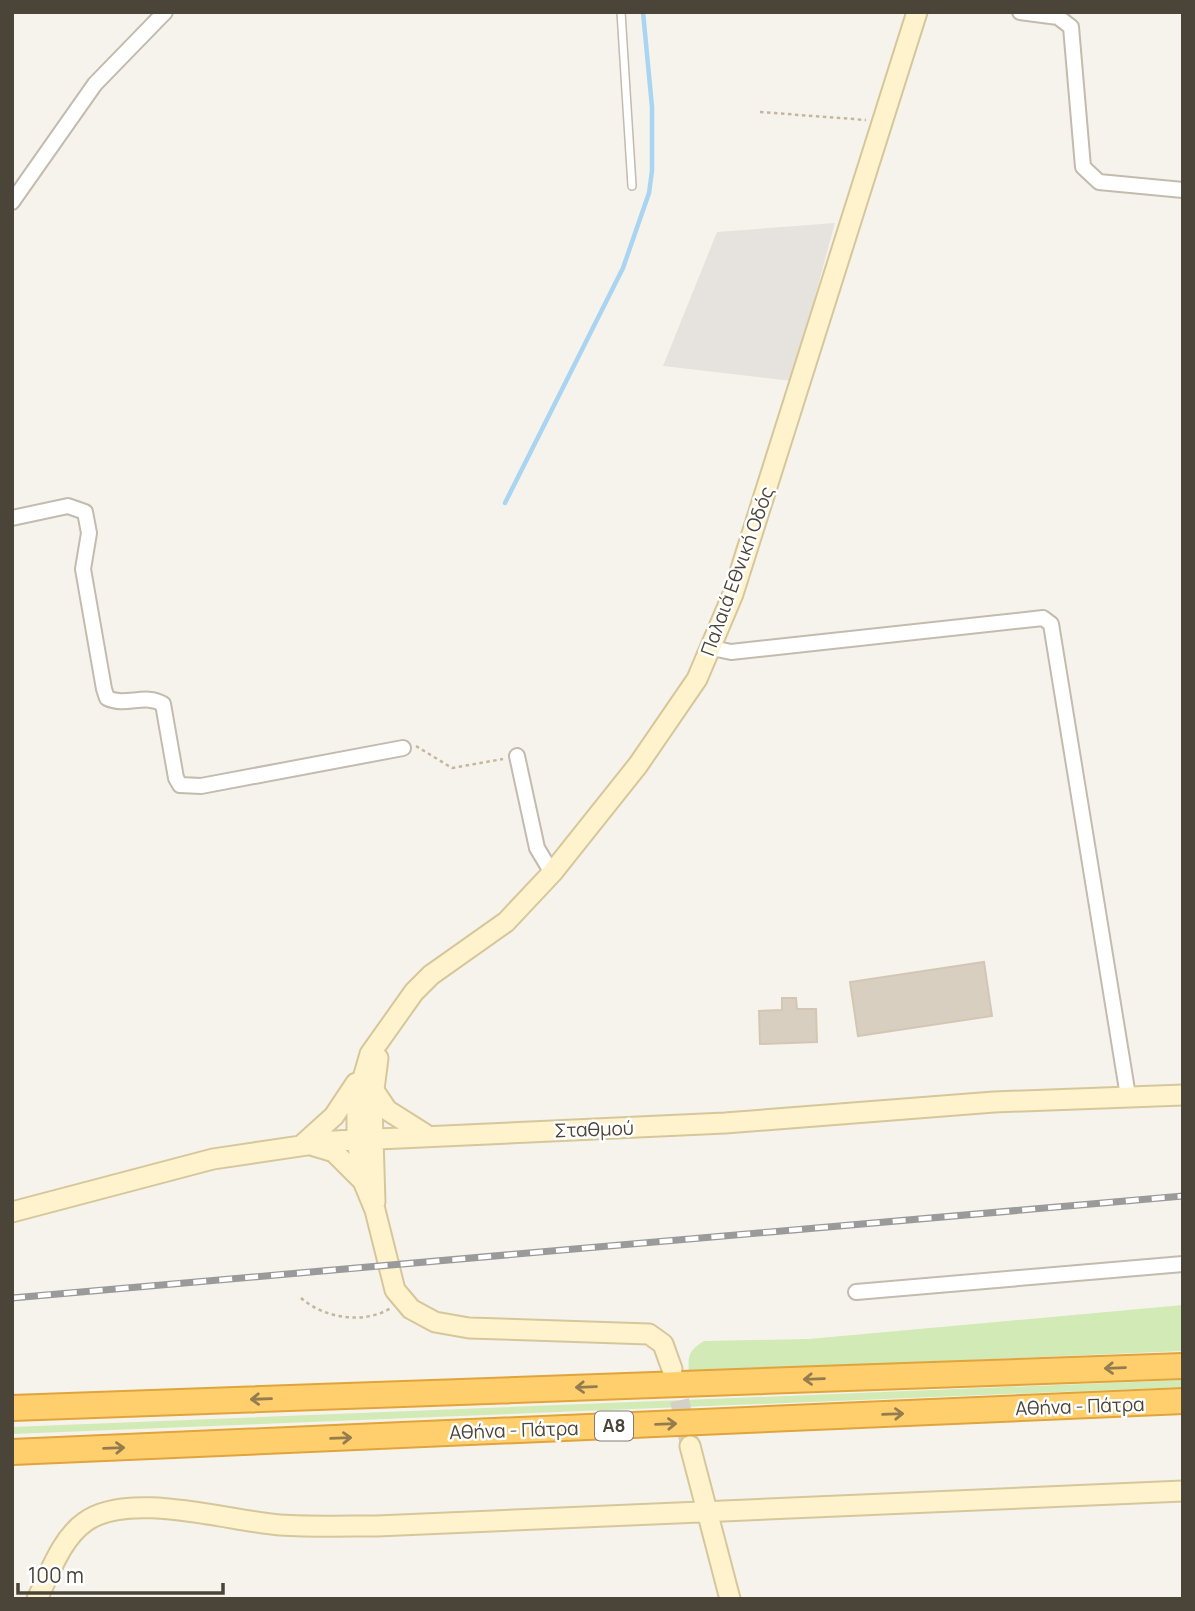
<svg xmlns="http://www.w3.org/2000/svg" width="1195" height="1611" viewBox="0 0 1195 1611" font-family="Manrope,sans-serif">
<style>
.industrial{fill:#e6e2dd}
.green{fill:#d2eab5}
.lines{fill:none;stroke-linecap:round;stroke-linejoin:round}
.stream{stroke:#a9d4f2;stroke-width:4.5}
.building{fill:#d8cfc1;stroke:#d3c7b4;stroke-width:2}
.secondary-tunnel{stroke:#d4d0c8;stroke-width:19;stroke-dasharray:19 10;stroke-linecap:butt}
.lane-casing{stroke:#c2bbae;stroke-width:10}
.street-casing{stroke:#c2bbae;stroke-width:18}
.secondary-casing{stroke:#d6c79b;stroke-width:23}
.highway-casing{stroke:#e0a43c;stroke-width:28}
.path{stroke:#c4b79f;stroke-width:2.5;stroke-dasharray:3.5 3.5;stroke-linecap:butt}
.lane{stroke:#fff;stroke-width:7}
.street{stroke:#fff;stroke-width:14}
.secondary{stroke:#fff3cd;stroke-width:19}
.highway{stroke:#ffcf6e;stroke-width:24}
.rail-casing{stroke:#9a9a9a;stroke-width:7}
.rail{stroke:#fff;stroke-width:4.5;stroke-dasharray:13;stroke-linecap:butt}
.oneway{stroke:#937c4e}
.labels{text-anchor:middle;stroke-width:5;stroke-linejoin:round;paint-order:stroke}
.shield{fill:#fff;stroke:#817c74;stroke-width:2}
.shield-label{font-size:18px;font-weight:bold;fill:#4b4439}
.street-label{font-size:19px;fill:#4b4439;stroke:#fff}
</style>
<rect width="100%" height="100%" fill="#f6f3ec"/>
<path class="industrial" d="M835,223l-43,158 -129,-15 54,-134z"/>
<path class="green" d="M1183,1305v46l-494,21c-2,-16 1,-23 15,-31l105,-2z
M1183,1380v7l-1171,47v-7z"/>
<g class="lines">
<path class="stream" d="M505,503l118,-235 26,-75 3,-22v-64l-9,-95"/>
</g>
<path class="building" d="M984,962l8,54 -134,20 -8,-54z
M782,998h14l1,11h19l1,33 -57,2 -1,-33 23,-1z"/>
<g class="lines">
<path class="secondary-tunnel" d="M673,1372l17,74"/>
<g class="lane-casing">
<path id="lane" d="M621,12l11,174"/>
</g>
<g class="street-casing">
<path id="street" d="M1020,12l38,5 13,10 12,140 16,15 84,8
M12,202l83,-118 70,-72
M12,518l56,-12 17,6 4,21 -6,36 21,120 3,9c19,9 38,-5 56,6l13,74 4,7 21,1 202,-38
M712,648l19,4 312,-34 8,6 77,472
M517,756l20,92 15,25
M856,1292l327,-28"/>
</g>
<g class="secondary-casing">
<path id="secondary" d="M373,1089l14,21 38,24
M303,1144l31,-28 22,-33
M314,1146l20,6 28,28
M375,1202l-3,-97 6,-47
M12,1212l201,-53 121,-18 391,-18 269,-21 189,-7
M672,1369l-9,-25 -14,-10 -180,-6 -34,-6 -24,-13 -16,-19 -20,-80 -12,-29 -6,-42v-40l13,-45 44,-62 17,-17 75,-53 46,-49 86,-108 59,-86 36,-85 184,-582
M690,1446l40,153
M37,1599c13,-26 24,-60 48,-77 43,-32 144,-1 195,3 32,2 65,1 97,1l806,-35"/>
</g>
<g class="highway-casing">
<path id="highway" d="M12,1408l1171,-42
M12,1452l1171,-51"/>
</g>
<path class="path" d="M760,112l106,8
M416,746l36,22 51,-9
M301,1298c23,20 62,27 90,10"/>
<use href="#lane" class="lane"/>
<use href="#street" class="street"/>
<use href="#secondary" class="secondary"/>
<use href="#highway" class="highway"/>
<g class="rail-casing">
<path id="rail" d="M12,1298l1171,-102"/>
</g>
<use href="#rail" class="rail"/>
</g>
<defs><path id="oneway-shaft" d="M-6 0H5M1.5-3L5.5 0L1.5 3" fill="none" stroke-width="1.6" stroke-linecap="round" stroke-linejoin="round" transform="scale(1.75)"/></defs>
<g class="oneway">
<use href="#oneway-shaft" transform="translate(1115 1368) rotate(178)"/>
<use href="#oneway-shaft" transform="translate(814 1379) rotate(178)"/>
<use href="#oneway-shaft" transform="translate(586 1387) rotate(178)"/>
<use href="#oneway-shaft" transform="translate(261 1399) rotate(178)"/>
<use href="#oneway-shaft" transform="translate(893 1414) rotate(-2)"/>
<use href="#oneway-shaft" transform="translate(666 1424) rotate(-2)"/>
<use href="#oneway-shaft" transform="translate(341 1438) rotate(-2)"/>
<use href="#oneway-shaft" transform="translate(114 1448) rotate(-2)"/>
</g>
<g class="labels">
<rect class="shield" x="595" y="1411.5" width="38" height="29" rx="5"/>
<g class="shield-label">
<text x="614" y="1432">Α8</text>
</g>
<g class="street-label">
<text transform="translate(737 571) rotate(-70)" y="7">Παλαιά Εθνική Οδός</text>
<text transform="translate(594 1129) rotate(-2)" y="7">Σταθμού</text>
<text transform="translate(1080 1406) rotate(-2)" y="7">Αθήνα - Πάτρα</text>
<text transform="translate(514 1430) rotate(-2)" y="7">Αθήνα - Πάτρα</text>
</g>
</g>
<rect width="1195" height="1611" fill="none" stroke="#4b4439" stroke-width="28"/>
<path d="M18 1583v10h205v-10" fill="none" stroke="#4b4439" stroke-width="3.5"/>
<text x="28" y="1583" font-size="21" fill="#4b4439" stroke="#ffffff" stroke-width="5" paint-order="stroke">100 m</text>
</svg>
